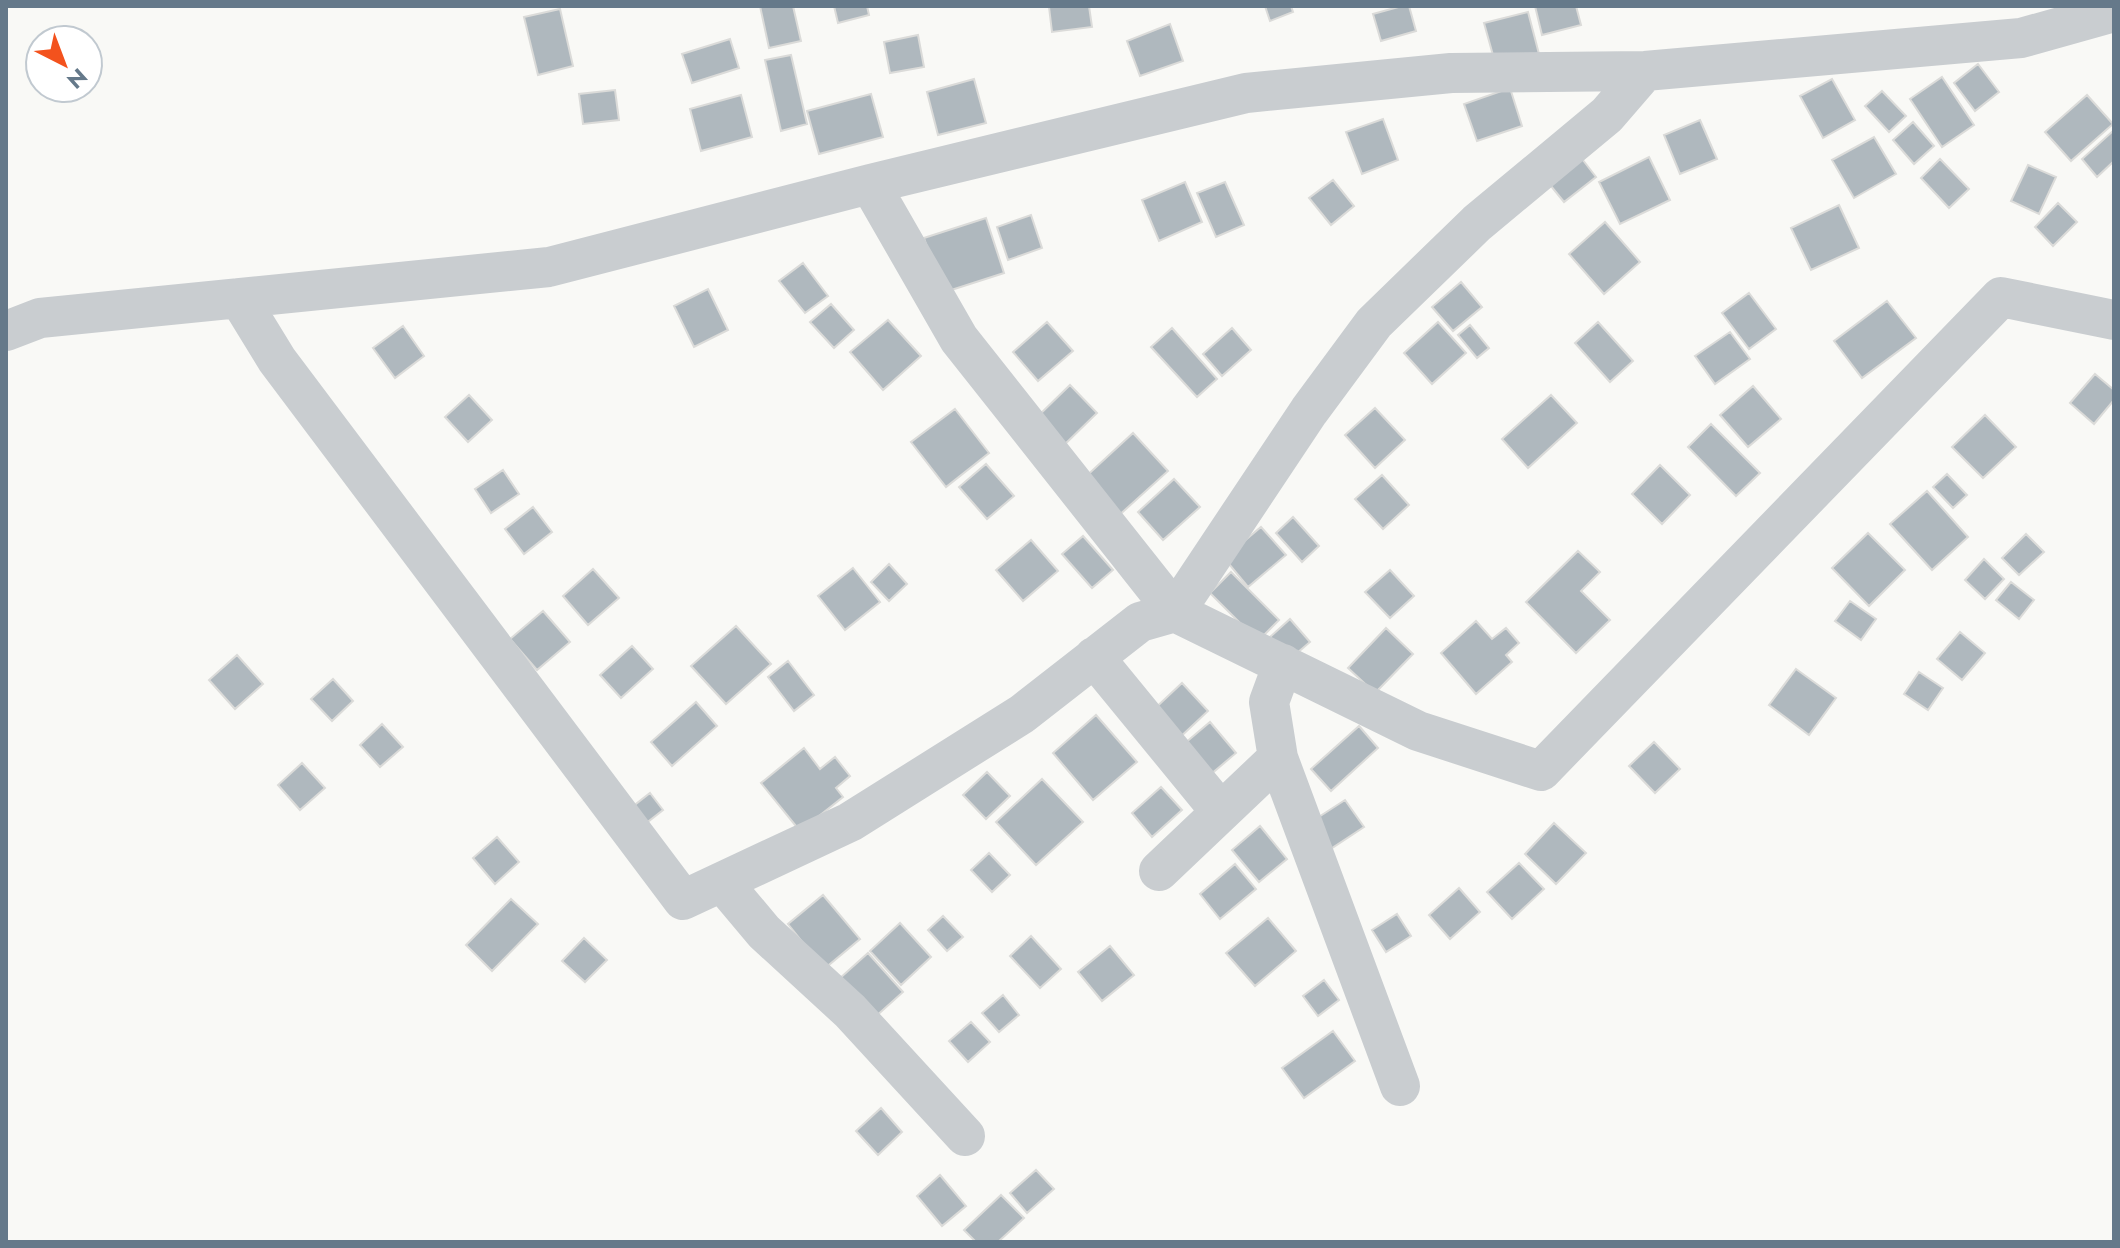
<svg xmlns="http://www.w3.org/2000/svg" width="2120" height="1248" viewBox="0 0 2120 1248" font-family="Jost,sans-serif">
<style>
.building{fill:#afb8be;stroke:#dbdbd9;stroke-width:2}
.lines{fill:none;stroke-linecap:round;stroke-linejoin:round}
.minor{stroke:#c9cdd0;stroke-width:40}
</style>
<rect width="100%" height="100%" fill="#f9f9f6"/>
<path class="building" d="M760,6h33l8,35 -32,7z
M834,6h33l2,9 -31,8z
M1061,6h28l3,21 -40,5 -3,-25z
M1265,6h26l2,6 -23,9z
M1402,6h7l7,25 -35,10 -8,-27z
M1535,6h41l5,19 -39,10z
M560,9l13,57 -35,9 -14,-58z
M1528,12l11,42 -43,12 -12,-43z
M1170,24l13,37 -43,15 -13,-35z
M918,35l6,32 -34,6 -6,-31z
M730,39l9,29 -47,15 -10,-29z
M791,55l16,69 -26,7 -16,-71z
M1978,64l21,28 -24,19 -21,-28z
M1942,77l32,48 -32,22 -32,-48z
M974,79l12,44 -48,12 -11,-43z
M1832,79l23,41 -32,18 -23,-42z
M1510,88l12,38 -45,15 -13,-37z
M615,90l4,30 -36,4 -4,-30z
M1882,91l24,25 -17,16 -24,-26z
M871,94l12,43 -64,17 -12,-43z
M741,95l11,42 -51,14 -11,-42z
M2087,95l26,29 -42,37 -26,-29z
M1383,119l15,41 -36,14 -16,-42z
M1700,120l17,39 -37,15 -16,-39z
M1913,122l21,24 -20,18 -21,-24z
M2114,130v31l-17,16 -15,-18z
M1874,137l22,37 -42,24 -22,-38z
M1579,155l17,22 -32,25 -18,-22z
M1649,157l21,43 -50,24 -21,-42z
M1940,159l29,30 -20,19 -28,-30z
M2028,165l28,12 -17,37 -28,-13z
M1333,180l21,26 -23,19 -22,-27z
M1185,182l17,40 -43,19 -17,-41z
M1225,182l19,43 -28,12 -19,-44z
M2058,203l19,19 -24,24 -18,-19z
M1839,205l20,43 -48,22 -20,-42z
M1031,215l11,33 -34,12 -11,-33z
M986,218l18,55 -62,20 -18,-55z
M1605,222l35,40 -36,32 -35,-40z
M803,263l25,33 -23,17 -26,-32z
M1461,282l21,25 -29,24 -21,-24z
M708,289l20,41 -34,17 -20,-41z
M1749,293l27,36 -27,20 -27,-36z
M1887,301l29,37 -54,40 -28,-37z
M831,304l23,26 -20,18 -24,-26z
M888,320l33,36 -38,34 -33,-38z
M1047,322l26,29 -35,30 -25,-29z
M1438,322l28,31 -34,31 -28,-31z
M1598,322l35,39 -23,21 -35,-39z
M1470,325l19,23 -12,10 -19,-23z
M403,326l21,30 -29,22 -22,-30z
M1172,328l45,51 -20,18 -46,-50z
M1232,328l19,22 -29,26 -19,-22z
M1730,332l20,27 -35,25 -20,-28z
M2095,374l19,16v10l-20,24 -24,-21z
M1070,385l27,28 -35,34 -27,-28z
M1753,386l28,33 -33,28 -28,-32z
M469,395l23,25 -24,22 -23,-25z
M1551,395l26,28 -49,45 -26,-29z
M1375,408l30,32 -30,28 -30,-33z
M955,409l34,44 -43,34 -35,-45z
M1985,415l31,32 -33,31 -31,-31z
M1711,424l49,49 -24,23 -48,-49z
M1133,433l35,38 -52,47 -34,-38z
M986,464l28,32 -27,23 -28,-32z
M1660,465l30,30 -28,29 -30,-30z
M503,470l16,24 -28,19 -16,-24z
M1947,474l20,21 -14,13 -20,-21z
M1382,475l27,30 -26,24 -28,-30z
M1174,479l26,28 -37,33 -25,-28z
M1927,491l41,46 -36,33 -42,-46z
M533,507l19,25 -28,22 -19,-25z
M1293,517l26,29 -17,16 -26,-29z
M1261,527l25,28 -38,32 -24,-29z
M1868,533l37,37 -36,36 -37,-38z
M2026,534l18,18 -25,23 -17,-17z
M1083,536l30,34 -21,18 -30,-34z
M1031,540l27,31 -35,30 -27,-31z
M1578,551l22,21 -19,19 29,29 -34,33 -50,-51z
M1984,559l20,20 -19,20 -20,-19z
M889,564l18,20 -18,17 -18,-19z
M853,568l27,34 -35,28 -27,-34z
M593,569l26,29 -31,27 -25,-29z
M1390,570l24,26 -24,22 -25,-26z
M1231,572l48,48 -21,21 -48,-48z
M2011,582l23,18 -15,19 -23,-19z
M1850,601l26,18 -15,21 -26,-19z
M543,611l27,31 -33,28 -27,-31z
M1290,619l20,23 -20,17 -20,-22z
M1476,621l16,18 14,-11 13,15 -13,12 6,7 -36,32 -35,-41z
M736,626l35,38 -45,40 -35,-38z
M1386,628l27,26 -38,39 -27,-25z
M1960,632l25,21 -23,27 -25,-21z
M632,646l21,23 -32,29 -21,-23z
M237,655l26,29 -28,25 -26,-29z
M788,661l26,34 -20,16 -26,-34z
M1796,669l40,29 -27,37 -40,-30z
M1919,672l24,16 -15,22 -24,-16z
M333,679l20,22 -21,20 -21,-22z
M1182,683l26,28 -32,30 -26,-28z
M696,702l21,24 -45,40 -21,-24z
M1096,715l41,47 -44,38 -40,-47z
M1210,722l26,31 -32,27 -26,-31z
M382,724l21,23 -23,20 -20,-22z
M1359,726l19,22 -47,43 -20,-22z
M1654,742l26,27 -25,24 -26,-27z
M804,748l16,21 15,-12 15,19 -14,12 7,9 -43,34 -39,-48z
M302,763l23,25 -25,22 -22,-25z
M987,772l23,24 -24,23 -23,-24z
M1042,779l41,43 -47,43 -40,-43z
M1161,787l21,23 -30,27 -20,-24z
M650,793l13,17 -23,18 -13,-17z
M1345,800l19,27 -35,23 -18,-28z
M1554,823l32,30 -30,31 -31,-30z
M1260,826l27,33 -28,23 -27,-32z
M497,837l22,25 -24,22 -22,-26z
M989,853l21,22 -18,17 -21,-22z
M1519,863l25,26 -32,30 -25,-27z
M1235,864l21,25 -36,30 -20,-25z
M1459,888l21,24 -30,27 -21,-24z
M823,895l37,44 -36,30 -36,-45z
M511,899l27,25 -46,47 -26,-26z
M1397,914l14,22 -25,16 -14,-22z
M943,916l20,21 -16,14 -19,-21z
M1268,918l28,33 -41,35 -29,-33z
M900,923l31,34 -30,28 -31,-34z
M1031,936l30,33 -21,19 -30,-32z
M584,938l23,22 -22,22 -23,-21z
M1110,946l24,29 -32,26 -24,-29z
M868,953l35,39 -29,26 -35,-39z
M1324,980l15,20 -21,16 -15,-20z
M1003,995l16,20 -20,17 -17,-19z
M971,1022l19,20 -22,20 -19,-21z
M1333,1031l22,30 -51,37 -22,-30z
M881,1108l21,24 -24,23 -22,-24z
M1036,1170l18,19 -27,24 -17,-20z
M940,1175l26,31 -24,20 -25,-30z
M1001,1195l23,23 -26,24h-22l-12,-12z"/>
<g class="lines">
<path class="minor" d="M870,184l89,155 216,273 243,119 123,40 460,-474 113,23
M239,298l38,62 406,540 167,-78 172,-108 118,-92 35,-10 134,-201 65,-88 103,-100 130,-108 38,-44
M6,331l34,-13 509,-51 321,-83 376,-91 205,-20 194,-2 376,-33 93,-26
M1094,657l127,155
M1283,664l-14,38 9,56 122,328
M1159,871l119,-113
M722,882l42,50 86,79 115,125"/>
</g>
<rect width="2120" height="1248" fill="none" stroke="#65798a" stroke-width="16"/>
<g transform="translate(64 64) rotate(138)"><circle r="38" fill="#ffffff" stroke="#c1c9d0" stroke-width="2"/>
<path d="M0-6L14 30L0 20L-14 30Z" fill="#f3521d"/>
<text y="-12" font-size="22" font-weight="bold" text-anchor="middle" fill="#65798a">N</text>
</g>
</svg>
